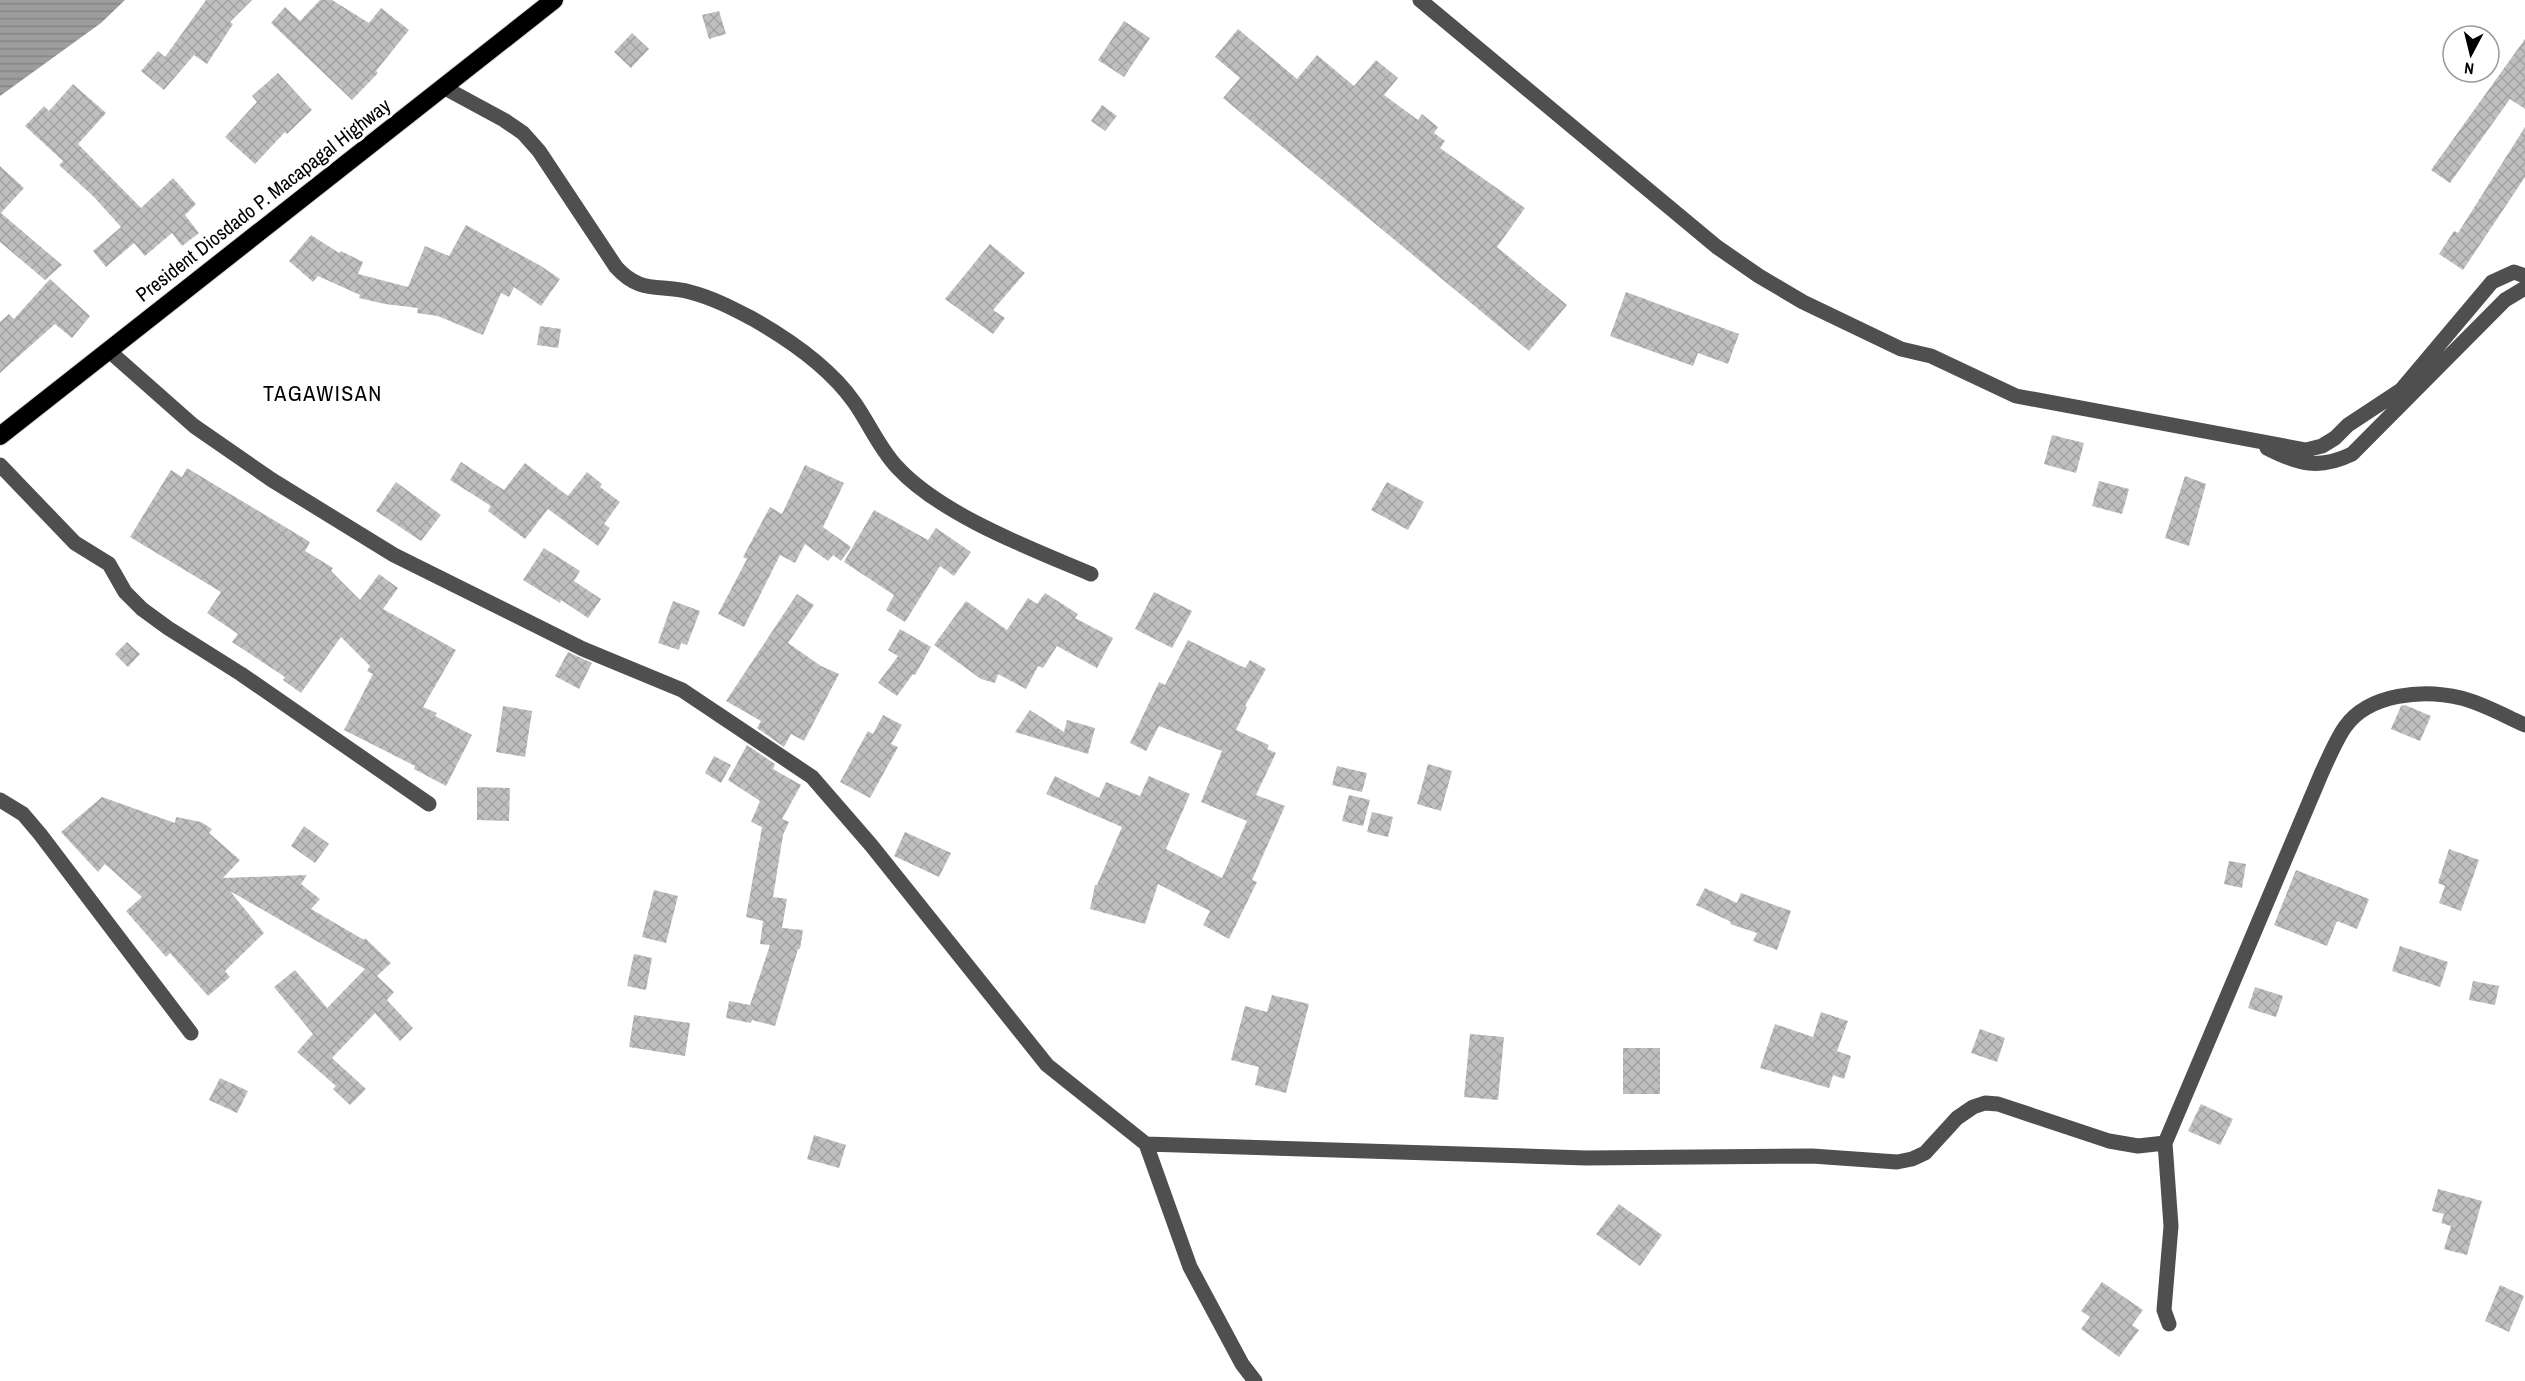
<svg xmlns="http://www.w3.org/2000/svg" width="2525" height="1381" viewBox="0 0 2525 1381" font-family="'Archivo Narrow',sans-serif">
<style>
.water{fill:url(#water-rules)}
.building{fill:url(#building-cross-hatch)}
.lines{fill:none;stroke-linecap:round;stroke-linejoin:round}
.highway-casing{stroke:#dbdbdb;stroke-width:20}
.minor{stroke:#4f4f4f;stroke-width:15}
.highway{stroke:#000;stroke-width:18}
.labels{text-anchor:middle;stroke-width:6;stroke-linejoin:round;paint-order:stroke}
.street-label{font-size:20px;fill:#000;stroke:#fff}
.quarter-label{font-size:22px;letter-spacing:1.5px;fill:#000;stroke:#fff}
</style>
<defs>
<pattern id="water-rules" width="6" height="5" patternUnits="userSpaceOnUse" patternTransform="scale(1.5)"><rect width="6" height="5" fill="#9d9d9d"/><path d="M0 2.5h6" fill="none" stroke="#858585"/></pattern>
<pattern id="building-cross-hatch" width="8" height="8" patternUnits="userSpaceOnUse" patternTransform="scale(1.5)"><rect width="8" height="8" fill="#bfbfbf"/><path d="M0 0l8 8M0 8l8-8" fill="none" stroke="#a2a2a2"/></pattern>
</defs>
<rect width="100%" height="100%" fill="#fff"/>
<path class="water" d="M0,0h125l-24,23 -101,73z"/>
<path class="building" d="M206,0h46l-22,22 3,2 -26,40 -13,-9 -30,35 -23,-19 17,-20 7,6z
M320,0h12l37,23 12,-15 28,22 -33,41 2,2 -26,27 -81,-77 14,-16 15,14z
M719,11l7,23 -17,5 -7,-24z
M1124,21l26,17 -26,39 -26,-17z
M1238,29l59,50 20,-24 37,31 22,-26 22,18 -14,17 34,25 4,-6 16,13 -4,6 11,8 -5,7 85,60 -28,39 70,58 -38,46 -306,-253 17,-20 -25,-21z
M632,33l17,16 -18,19 -17,-16z
M2525,39v70l-15,-10 -60,84 -19,-13z
M278,73l34,37 -25,24 -2,-2 -30,32 -30,-27 32,-35 -5,-6z
M73,84l33,29 -28,31 63,64 32,-30 23,26 -11,11 14,18 -17,13 -10,-13 -27,23 -11,-13 -28,24 -13,-16 28,-24 -27,-30 -35,-32 4,-4 -38,-35 19,-20 5,5z
M1102,105l15,11 -12,15 -14,-10z
M2525,127v50l-62,93 -24,-16 15,-23 4,2z
M0,166l24,22 -23,25 61,52 -17,15 -45,-38z
M466,225l75,41 19,13 -19,27 -27,-19 -5,10 -8,-4 -18,42 -45,-19 -21,-3 1,-5 -33,-4 -26,-6 1,-3 -42,-19 -5,6 -24,-21 22,-26 28,18 2,-2 22,11 -5,12 50,13 17,-41 24,10z
M990,244l35,29 -32,37 12,8 -12,16 -48,-35z
M50,279l40,37 -18,22 -17,-14 -55,49v-51l9,-8 5,5z
M1626,292l113,42 -11,30 -30,-11 -5,13 -83,-30z
M540,326l21,3 -3,19 -21,-3z
M2052,435l32,8 -8,30 -32,-9z
M461,462l43,28 21,-27 43,33 19,-24 15,12 -2,3 20,15 -16,22 6,4 -12,18 -50,-37 -23,30 -37,-28 3,-5 -41,-26z
M805,465l39,18 -21,44 28,20 -10,14 -8,-6 -5,6 -23,-17 -10,19 -15,-8 -36,72 -26,-13 29,-55 -4,-2 27,-50 12,7z
M187,468l123,74 -5,9 28,17 -2,3 29,29 19,-26 19,14 -15,21 73,41 -33,57 14,6 -2,3 37,19 -26,51 -32,-17 1,-3 -71,-36 29,-56 -6,-3 3,-5 -29,-29 -40,56 -18,-13 2,-3 -53,-35 6,-8 -31,-21 14,-21 -91,-55 41,-67 11,7z
M2185,476l21,8 -17,62 -24,-8z
M2099,481l30,8 -7,25 -30,-8z
M396,482l45,33 -20,26 -45,-30z
M1387,482l37,20 -16,28 -37,-20z
M874,510l54,30 8,-12 35,24 -17,24 -14,-10 -35,56 -19,-12 8,-15 -50,-33z
M544,548l36,23 -6,10 27,18 -13,19 -27,-18 -1,3 -37,-23z
M1154,592l38,19 -20,37 -37,-19z
M1045,593l33,21 -3,4 38,20 -16,30 -40,-22 -14,22 -5,-2 -12,23 -28,-15 -3,9 -14,-4 -47,-34 32,-44 41,29 21,-32 9,6z
M797,594l17,11 -26,38 33,23 18,8 -35,67 -13,-7 -7,13 -27,-19 4,-7 -35,-20z
M673,601l27,10 -13,34 -6,-2 -2,7 -21,-7z
M900,629l31,18 -16,28 -2,-1 -16,22 -19,-13 20,-27 -10,-6z
M1188,640l57,28 5,-8 16,9 -21,37 2,1 -11,23 33,15 -2,4 9,4 -20,42 29,11 -33,74 5,2 -28,57 -26,-14 7,-14 -52,-27 -13,40 -55,-15 5,-24h2l25,-58 -76,-33 9,-18 44,22 7,-16 34,14 9,-20 41,18 -24,55 56,29 25,-57 -46,-19 21,-51 -63,-25 -13,25 -16,-8 29,-61 6,3z
M127,642l13,12 -12,13 -13,-13z
M568,652l24,11 -13,26 -24,-13z
M2405,705l26,11 -11,25 -29,-12 10,-23z
M503,706l29,5 -7,46 -29,-5z
M1030,710l34,22 3,-12 28,8 -7,26 -73,-22z
M883,715l19,10 -11,19 7,3 -28,51 -30,-16 28,-51 5,3z
M747,745l28,19 -2,5 28,16 -19,34 7,3 -6,13 -10,62 14,2 -5,29 21,2 -3,19h-2l-23,77 -23,-6 -1,3 -25,-5 3,-17 21,4 20,-60 -10,-1 3,-23 -17,-4 16,-90 -11,-5 9,-21 -32,-21z
M714,756l17,9 -10,18 -16,-10z
M1428,764l24,7 -11,40 -24,-7z
M1337,766l30,7 -5,19 -30,-7z
M477,787l33,1 -1,33 -32,-1z
M1349,795l21,5 -7,26 -21,-5z
M102,797l73,26 1,-6 25,5 11,7 -3,4 31,27 -17,18 84,-3 -6,9 19,15 -9,10 53,31 1,-2 26,25 -14,13 17,16 -7,8 26,28 -13,13 -25,-28 -43,45 34,31 -16,16 -17,-16 3,-3 -39,-34 16,-18 -39,-47 21,-17 32,38 38,-39 -135,-78 34,42 -39,38 5,6 -22,19 -38,-43 -4,4 -40,-46 16,-14 -37,-33 -7,8 -37,-40z
M1372,812l21,5 -5,20 -21,-5z
M304,826l25,18 -14,19 -24,-17z
M905,832l46,21 -12,24 -45,-21z
M2449,849l30,11 -18,51 -22,-8 6,-17 -7,-3z
M2229,861l17,3 -4,24 -18,-4z
M2296,870l73,29 -12,30 -20,-8 -10,25 -53,-21z
M1705,888l32,15 4,-10 50,18 -14,39 -24,-9 4,-8 -27,-9 1,-2 -35,-17z
M654,890l24,6 -12,47 -24,-6z
M2400,946l48,16 -8,25 -48,-16z
M634,954l18,4 -6,32 -19,-4z
M2473,981l26,5 -4,19 -26,-5z
M2255,987l28,9 -7,21 -28,-9z
M1272,995l37,9 -23,89 -31,-8 4,-18 -28,-7 14,-54 22,6z
M1821,1012l27,9 -11,30 14,5 -7,23 -11,-4 -4,13 -69,-20 15,-44 38,13z
M634,1015l56,8 -5,33 -56,-9z
M1980,1029l25,9 -8,24 -26,-9z
M1470,1034l34,3 -6,63 -34,-3z
M1623,1048h37v46h-37z
M220,1078l28,13 -11,22 -28,-13z
M2201,1104l32,15 -13,26 -32,-14z
M814,1135l32,10 -7,23 -32,-9z
M2438,1189l44,12 -15,54 -23,-6 7,-23 -10,-3 3,-9 -12,-3z
M1619,1204l43,31 -22,31 -44,-32z
M2102,1282l41,28 -11,15 7,5 -20,27 -38,-28 9,-12 -9,-6z
M2500,1285l24,11 -15,36 -24,-11z"/>
<g class="lines">
<g class="highway-casing">
<path id="highway" d="M0,436l554,-436"/>
</g>
<path class="minor" d="M1420,0l297,247 42,29 44,26 98,47 30,7 85,40 290,54 16,-4 13,-8 13,-13 53,-35 91,-108 22,-10 11,4
M443,87l61,33 19,13 16,18 77,116c24,27 42,17 74,25 23,6 42,16 63,27 37,21 77,49 101,83 15,21 25,46 43,65 44,48 135,82 194,107
M108,350l86,76 78,54 122,75 189,94 99,41 130,87 59,68 176,220 99,79 44,123 52,97 13,17
M2267,448c31,16 52,22 85,6l153,-154 20,-12
M0,465l75,78 34,21 16,28 17,17 26,19 73,46 188,130
M0,800l23,14 17,20 151,199
M1146,1144l440,14 226,-2 85,6 15,-3 13,-6 32,-35 16,-11 12,-4 13,1 111,37 29,5 27,-3
M2169,1324l-5,-14 7,-84 -6,-83 157,-371c7,-15 14,-32 23,-45 24,-34 79,-38 116,-29 21,5 44,18 64,27"/>
<use href="#highway" class="highway"/>
</g>
<g class="labels">
<g class="street-label">
<text transform="translate(263 200) rotate(-38)" y="7">President Diosdado P. Macapagal Highway</text>
</g>
<g class="quarter-label">
<text x="323" y="401">TAGAWISAN</text>
</g>
</g>
<g transform="translate(2471 54) rotate(187)"><circle r="28" fill="#ffffff" stroke="#999999" stroke-width="1.5"/>
<path d="M0-4.5L10 22L0 15L-10 22Z" fill="#000000"/>
<text y="-9" font-size="16" font-weight="bold" text-anchor="middle" fill="#000000">N</text>
</g>
</svg>
